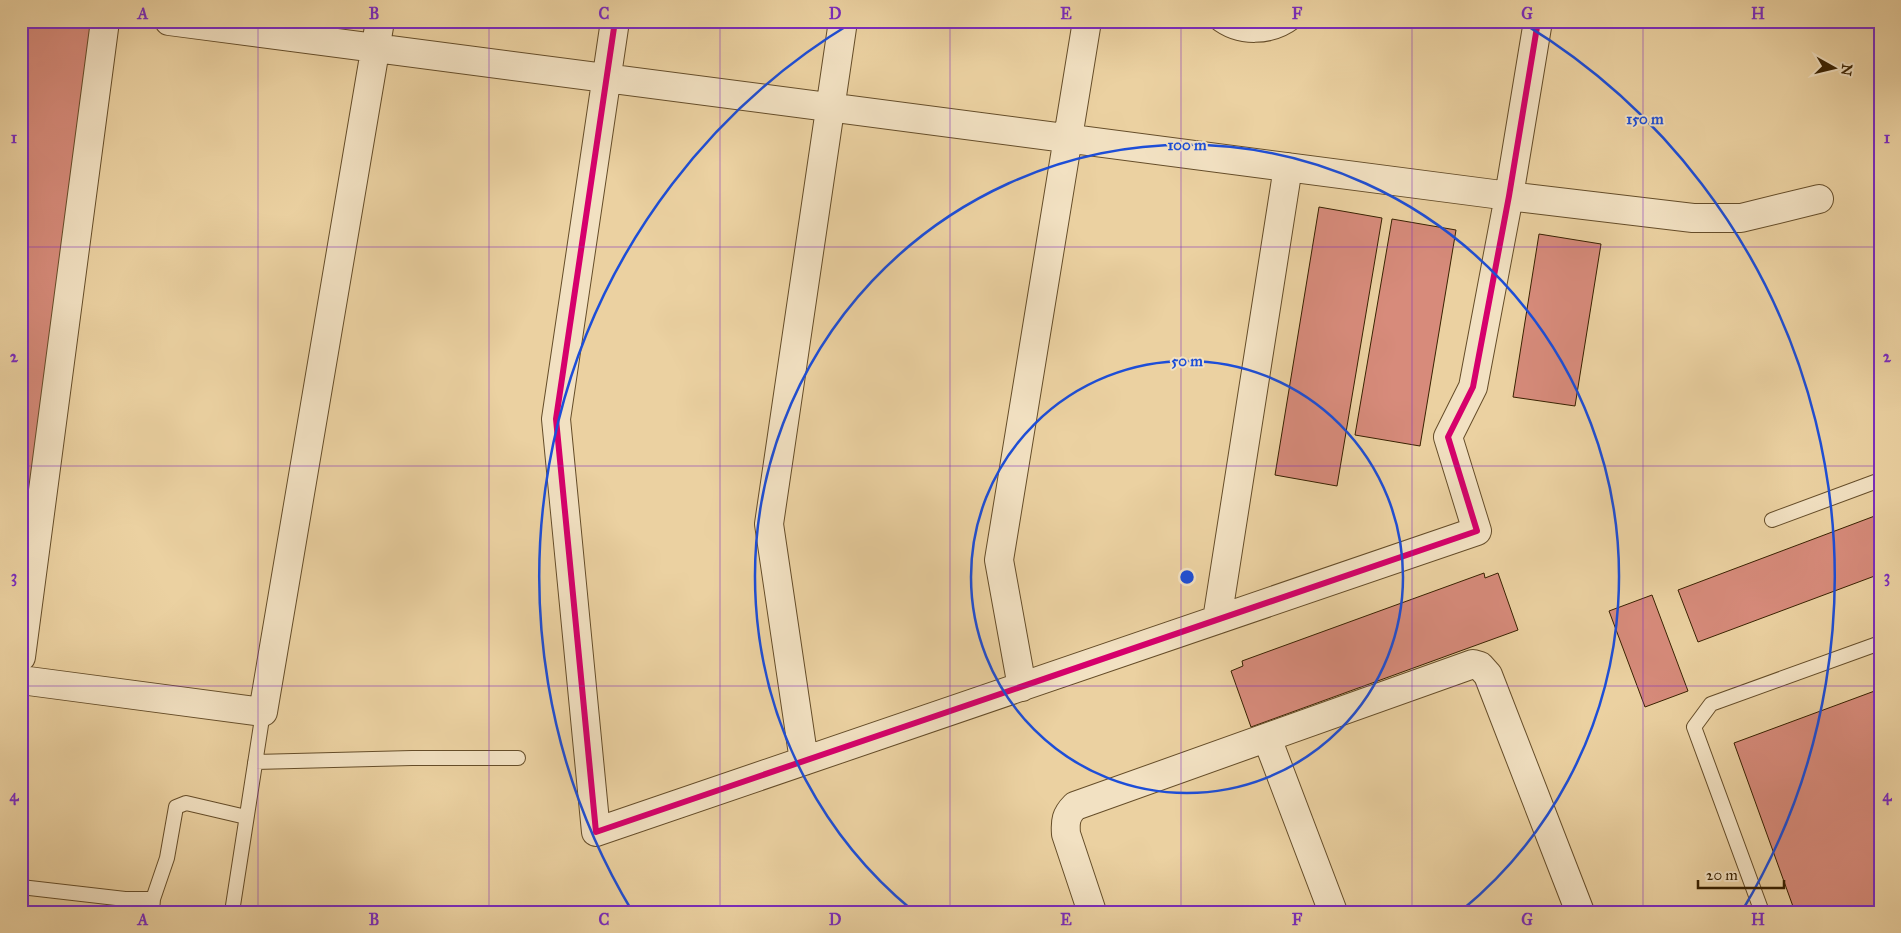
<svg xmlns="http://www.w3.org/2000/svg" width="1901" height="933" viewBox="0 0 1901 933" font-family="'IM FELL Great Primer',serif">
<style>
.building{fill:#d78b7b;stroke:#382101}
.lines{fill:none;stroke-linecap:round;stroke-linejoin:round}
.service-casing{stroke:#654d29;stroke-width:16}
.minor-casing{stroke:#654d29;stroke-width:30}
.service{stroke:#f2e1c2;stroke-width:14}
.minor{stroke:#f2e1c2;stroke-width:28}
.cycleway-casing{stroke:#f2e1c2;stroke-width:9}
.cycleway{stroke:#d6006c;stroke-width:6}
.grid{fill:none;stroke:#7b2cbf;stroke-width:1;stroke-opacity:0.55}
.ring{fill:none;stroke:#1d4ed8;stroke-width:2.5}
.centre{fill:#1d4ed8;stroke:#f2e1c2;stroke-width:2.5}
.ring-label{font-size:15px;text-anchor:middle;font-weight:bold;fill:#1d4ed8;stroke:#f2e1c2;stroke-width:4;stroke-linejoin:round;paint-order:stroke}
.neatline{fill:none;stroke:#7b2cbf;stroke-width:2}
.grid-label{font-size:16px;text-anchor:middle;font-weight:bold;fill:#7b2cbf}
</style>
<rect width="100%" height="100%" fill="#ebd1a1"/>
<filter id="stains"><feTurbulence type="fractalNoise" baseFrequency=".004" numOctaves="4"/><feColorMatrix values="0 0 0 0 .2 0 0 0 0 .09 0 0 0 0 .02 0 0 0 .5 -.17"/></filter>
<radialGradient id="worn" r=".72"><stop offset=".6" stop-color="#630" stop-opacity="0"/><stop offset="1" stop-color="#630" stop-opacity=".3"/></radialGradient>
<path class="building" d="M21,21h45l32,5 -77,549z
M1319,207l63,11 -45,268 -62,-11z
M1392,219l64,11 -36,216 -65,-11z
M1539,234l62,10 -26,162 -62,-9z
M1880,514v60l-182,68 -20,-52z
M1484,573l1,5 13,-5 20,57 -267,97 -20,-56 12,-5 -1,-5z
M1652,595l36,96 -43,16 -36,-96z
M1880,689v223h-85l-61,-169z"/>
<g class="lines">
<g class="service-casing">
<path id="service" d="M1215,21c23,19 57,18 80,0
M1772,520l108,-40
M255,762l157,-4h106
M21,887l104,12h28
M152,912l1,-13 14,-41 9,-51 10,-4 60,14
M232,912l31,-200
M1762,912l-68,-185 17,-23 169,-61"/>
</g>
<g class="minor-casing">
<path id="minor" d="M169,21l1340,175 184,22h48l78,-19
M615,21l-59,398 40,413 881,-301 -29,-94 25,-50 36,-191 29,-175
M1217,620l71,-453
M21,657l84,-636
M21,680l242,32 117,-691
M1022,687l-23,-127 88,-539
M1267,738l66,174
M804,761l-35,-237 74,-503
M1092,912l-26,-78c-1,-13 0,-19 9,-28l398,-142 7,2 8,9 92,237"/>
</g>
<use href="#service" class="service"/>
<use href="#minor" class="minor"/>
<g class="cycleway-casing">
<path id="cycleway" d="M615,21l-59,398 40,413 881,-301 -29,-94 25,-50 36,-191 29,-175"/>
</g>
<use href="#cycleway" class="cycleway"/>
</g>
<path class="grid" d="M258,21v891M489,21v891M720,21v891M950,21v891M1181,21v891M1412,21v891M1643,21v891M21,247h1859M21,466h1859M21,686h1859"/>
<g class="ring">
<circle cx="1187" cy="577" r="216"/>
<path d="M912 910A432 432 0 1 1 1462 910"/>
<path d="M632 911A648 648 0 0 1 853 22M1521 22A648 648 0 0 1 1742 911"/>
</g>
<circle cx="1187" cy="577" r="8" class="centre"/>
<g class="ring-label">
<text x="1645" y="124">150 m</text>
<text x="1187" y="150">100 m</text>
<text x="1187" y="366">50 m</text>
</g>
<rect width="1901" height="933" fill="none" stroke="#ebd1a1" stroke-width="55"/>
<g transform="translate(1834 68) rotate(98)" stroke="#f2e1c2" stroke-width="4" paint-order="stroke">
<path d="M0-4L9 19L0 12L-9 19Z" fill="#382101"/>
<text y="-8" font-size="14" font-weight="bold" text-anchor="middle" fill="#382101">N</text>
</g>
<path d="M1698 880v8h86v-8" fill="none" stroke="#382101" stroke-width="2.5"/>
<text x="1706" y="880" font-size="15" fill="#382101" stroke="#f2e1c2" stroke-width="4" paint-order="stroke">20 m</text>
<rect x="28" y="28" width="1846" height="878" class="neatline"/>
<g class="grid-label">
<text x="143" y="19">A</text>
<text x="374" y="19">B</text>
<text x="604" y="19">C</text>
<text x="835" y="19">D</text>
<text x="1066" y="19">E</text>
<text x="1297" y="19">F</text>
<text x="1527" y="19">G</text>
<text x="1758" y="19">H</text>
<text x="14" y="143">1</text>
<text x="1887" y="143">1</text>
<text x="14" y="362">2</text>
<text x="1887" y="362">2</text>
<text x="14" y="582">3</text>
<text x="1887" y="582">3</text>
<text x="14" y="801">4</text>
<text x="1887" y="801">4</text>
<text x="143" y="925">A</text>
<text x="374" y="925">B</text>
<text x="604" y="925">C</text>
<text x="835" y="925">D</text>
<text x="1066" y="925">E</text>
<text x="1297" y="925">F</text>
<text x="1527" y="925">G</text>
<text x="1758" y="925">H</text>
</g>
<rect width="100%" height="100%" filter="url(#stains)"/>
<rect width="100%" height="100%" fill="url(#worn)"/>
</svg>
